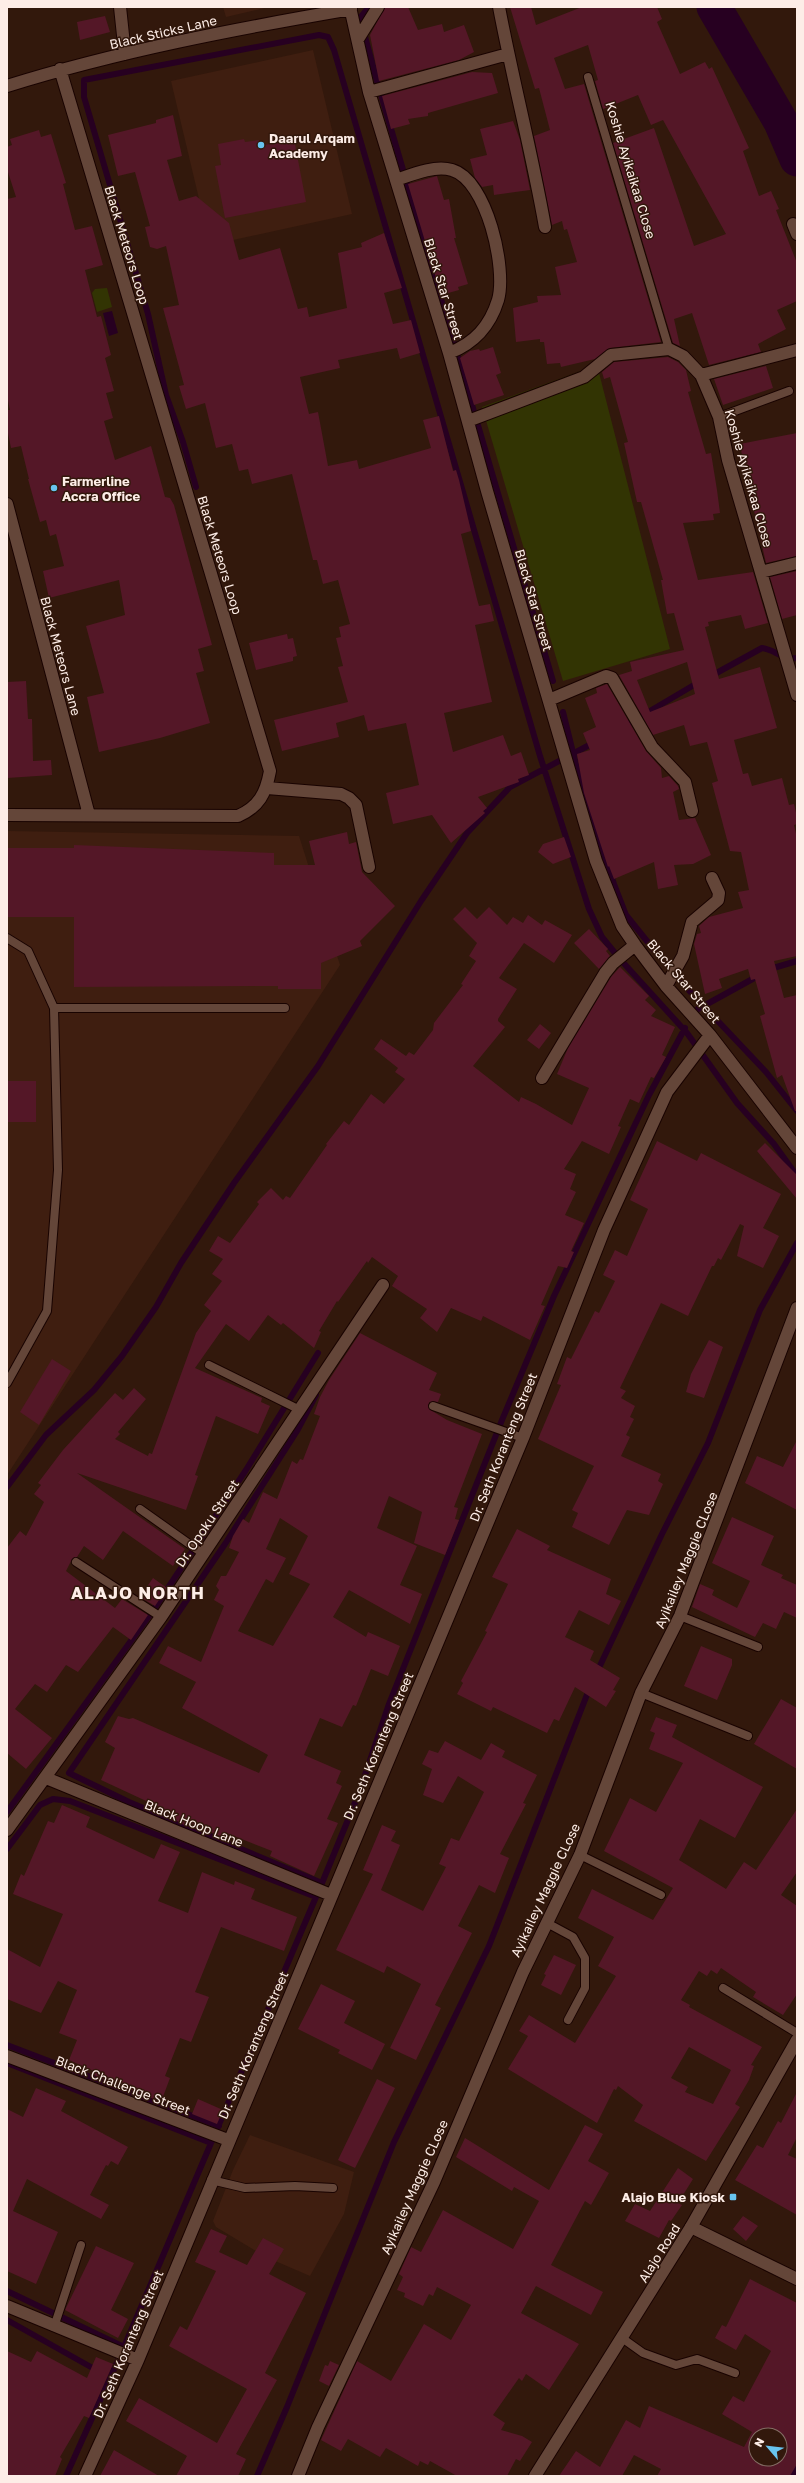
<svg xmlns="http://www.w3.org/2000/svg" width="804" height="2483" viewBox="0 0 804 2483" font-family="'Golos Text',sans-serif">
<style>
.built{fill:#3f1e10}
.green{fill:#323403}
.water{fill:#270021}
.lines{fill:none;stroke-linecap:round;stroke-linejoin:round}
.stream{stroke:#270021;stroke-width:6}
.river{stroke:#270021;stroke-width:35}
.building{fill:#541727;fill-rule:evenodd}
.service-casing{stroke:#190300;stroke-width:10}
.minor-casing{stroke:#190300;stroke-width:14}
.tertiary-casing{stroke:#190300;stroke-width:14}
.service{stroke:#644639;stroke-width:8}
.minor{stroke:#644639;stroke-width:12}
.tertiary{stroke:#644639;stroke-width:12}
.poi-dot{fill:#68c4f0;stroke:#32180c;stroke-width:1.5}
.labels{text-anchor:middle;stroke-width:3;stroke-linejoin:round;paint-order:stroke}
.street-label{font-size:13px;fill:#fdede7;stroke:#32180c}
.poi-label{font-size:13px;font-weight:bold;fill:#fdede7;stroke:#32180c;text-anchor:start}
.district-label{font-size:17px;font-weight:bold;letter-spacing:1px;fill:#fdede7;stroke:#32180c}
</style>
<rect width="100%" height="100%" fill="#32180c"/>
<path class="built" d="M223,7h46l-43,10z
M313,50l39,164 -142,31 -39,-164z
M7,831l292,5 41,129 -333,510z
M250,2135l104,37 -10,42 -34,62 -44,-19 -50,-30 -3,-6 20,-51z"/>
<path class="green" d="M107,288l5,19 -15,5 -5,-19 3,-4z
M597,365l73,284 -107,32 -81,-274z"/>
<path class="water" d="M112,311l6,22 -9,3 -6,-23z"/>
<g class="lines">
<path class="stream" d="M369,7l-9,11 17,63 176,600
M196,487l-13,-45 -17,-47 -18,-81 -64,-217v-17l235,-45 9,2 6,13 206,706 49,153 13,28 17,21 68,75 50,70 37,41 23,32
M711,676l51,-28c15,2 18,12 35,10
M563,712l20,81 31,91 12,31 33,41
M623,727l76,-45
M770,969l27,-8
M682,983l84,89 31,39
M698,1009l60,-33
M316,1395l-19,36 -72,113 -156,229 60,29 193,81 37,-90 30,-89 113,-284 52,-124 95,-201 36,-67
M7,1487l39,-52 48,-45 28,-34 34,-49 25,-44 53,-80 84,-117 103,-165 46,-68 43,-46 85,-45
M597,1672l65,-138 46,-91 52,-133 37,-67
M7,1812l147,-203 92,-139 72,-117
M7,1849l33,-44 13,-6 17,2 246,96 -192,450 -58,129
M7,2045l212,81
M7,2063l204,80
M7,2291l117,56
M7,2320l91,51
M257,2476l30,-69 107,-265 95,-196 101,-259
M792,2476l5,-9"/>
<path class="river" d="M714,7l67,115 16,37"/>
</g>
<path class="building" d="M385,7h23l10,23 24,-6 2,8 20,-7 10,27 -15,8 -80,21 -9,-46z
M510,7h21l5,18 46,-18h75l5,12 -5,3 23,52 25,-12 4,7 3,-2 37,81 -6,3 16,45 12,-5 8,18 -3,1 21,53v38l-20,9 9,19 -28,15 3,8 -52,13 -17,-52 -18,6 6,27 -7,-3 -60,-200 41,-15 40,118 32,-12 -63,-114 -12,5 -13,-30 -35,14 -8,-28 3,-1 -10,-35 -34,13 11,31 19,-5 77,258 -51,6 -15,11 -34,8 -1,-4 -13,1 -3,-22h-4v-3l-24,3 -3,-34 25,-6 -1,-6 24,-1 -6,-28 22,-5 -10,-33 -3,1 -2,-9 -10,4 -18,-89 16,-6 -11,-42 -4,1z
M105,16l5,16 -30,8 -3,-18z
M472,72l20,1 6,20 -70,20v3l-20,3 2,5 -19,5 -9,-33z
M173,115l9,41 -15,4 12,41 17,-5 33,27 10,37 41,-12 18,61 9,-2 2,10 38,-9 -9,-55 24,-6 -1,-4 23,-10 18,55 -18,5 9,31 18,-4 9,33 -20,6 -3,-11 -59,12 2,8 -40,9 9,37 9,-2 10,54 29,-6 2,9 72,-21 -8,-28 16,-4 14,55 3,-1 3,10 12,51 -10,3 16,65 2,7 11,-2 4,17 -19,4 17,77 -48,11 9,39 50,-17 8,21 10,-4 8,23 -11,4 1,3 -41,15 9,11 -4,3 2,2 -34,30 -19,-28 -39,9 -7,-31 33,-8 -13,-62 -38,8 -4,-16 -28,8 3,14 -57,14 -8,-31 74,-18 -10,-35 5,-1 -7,-28 5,-1 -2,-10 11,-3 -12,-44 -15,4 -6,-24h-4l-21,-86 -40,10 -4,-15 -9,2 -7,-27 -16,4 -11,-45 -19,6 -7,-23 5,-1 -21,-77 16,-3 -13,-59 -9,3 -7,-2 -5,-20 5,-1 -15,-54 -17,4 -10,-41 48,-12v-3z
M513,121l7,19 10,50 -36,5 -1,-10 -11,2 -7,-9 -5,-19 17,-4 -7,-26z
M39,130l2,7 10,-3 15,49 -3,1 12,46 17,-4 11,39 -18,5 12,47 4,-1 10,39 -6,3 9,33 -8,2 7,25 -9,3 11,39 36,-14 14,51 5,1 4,7 38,140 -14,4 6,22 -8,2 14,50 -50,15 -61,14 -12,-55 17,-4 -18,-67 39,-11 -6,-35 -70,18 -6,-27 21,-5 -8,-32 -6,2 -4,-16 -6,2 -12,-43h1l-8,-33 -10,2 -4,-20v-18h3l-3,-14v-197l9,-2 -9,-28v-22l5,-2 -2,-6z
M244,139l1,3 14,-2 1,6 34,-7 12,63 -81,16 -10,-52 6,-1 -3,-21z
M437,176l7,24 5,-1 7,39h-2l14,46 -10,3 1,3 -18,5 -33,-111z
M493,347l8,26 -5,2 8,20 -30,10 -14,-47 10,-7 9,-2 1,2z
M668,357l10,5 8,8 5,21 -3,1 18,62 5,-1 6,37 3,23 -7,1 1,6 -31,3 15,57 55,-8 15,51 -23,6 -4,-14 -33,7 1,4 -4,1 14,52 41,-12 17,61 -43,12 9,34 5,-1 4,13 30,-8 7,27 5,-1 3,13v7l-3,1 3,13v118l-23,5 10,37 13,-3v116h-2l-13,-36 -5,3 -17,-62 5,-2 -10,-35 -4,1 -3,-11 -29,10 3,9 -17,6 -11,-50 3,-10 4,-1 -2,-7 10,-9 34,-9 -5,-16 11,-2 -8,-38 -11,-1 -18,-68 6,-2 -11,-39 -17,4 -6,-21 -31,10 -34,-60 13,-4 -2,-9 54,-12 -10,-37 -7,1 -6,-34h2l-22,-78h-4l-13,-59 4,-1 -18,-65 -6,2 -2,-7 12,-10zM687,662l8,32 -45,18 -13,-32z
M766,366l7,22 -50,17 -9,-26z
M797,433v123l-31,7 -16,-70 -4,-33 -3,1 -3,-17z
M797,571v44l-15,4 -12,-42z
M287,634l1,5 5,-1 4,18 -4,1v4l-37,9 -7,-27z
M26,681l2,38h4l1,42 18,-1 1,15 -45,3v-96z
M607,684l39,67 15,17 1,10 7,-2 9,10 1,3 -6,3 6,28 16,-2 16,37 -18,9 -19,1 4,20 -20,4 -4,-27 -40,17 -5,-13 -1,1 -24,-74 -7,-39 13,-4 -7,-17 13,-6 -11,-29 12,-5 -1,-5z
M347,832l2,12 7,-2 6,30 33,34 -35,35 2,5 -41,17v26h-43v-3l-204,1v-70h-67v-69h67v-3l200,8v12h41l-6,-24z
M564,837l7,20 -18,7 -15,-12 5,-8z
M465,907l12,12 12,-12 18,18 6,-8 10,6 5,-8 14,10 3,-5 27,15 -18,28 -30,-20 -25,35 18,11 -19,30v2l7,6 -32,39 46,36 2,-5 15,7 36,21 17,-37 -32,-14 11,-26 43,-71 9,-10 29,29 -4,4 11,10 -5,6 24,11 -13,28 4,2 -12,21 -3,-1 -12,26 -9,-4 -12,27 3,1 -12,27 -27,-13 -18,28 12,5 -6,15 6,3 -11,23 19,8 -13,28 3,1 -7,16 -9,-2 -17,39 4,1 -15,34 -47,-24 -2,5 -30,-13 -14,24 -17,-14 7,-9 -35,-23 6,-10 -26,-19 -4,6 -1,-2 -29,41 -1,-1 -18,30 2,1 -7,16 -31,-25 -2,2 -13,-10 -19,26 -23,-17 -31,44 67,30 -1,4 9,4 -12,28 -42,-18 -21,59 3,1 -12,34 -109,-37 108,76 -12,17 -50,-35 -20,29 -19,-14 -7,11 -5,2 -6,12 49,37 7,-9 26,16 -17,25 -18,-13 -35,45 -12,-7 -19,27 -12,-8 -20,25 37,29 -26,31 -19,-16v-205l13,-17 6,5 18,-34 -10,-8 7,-9 -3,-2 25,-33 52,-57 8,7 11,-12 12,11 -28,33 2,2 -5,5 33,17 1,-3 3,1 44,-121 15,-22 -7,-6 18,-24 -10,-7 11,-15 -14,-8 9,-15 12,7 29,-39 -2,-2 14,-14 12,12 3,-4 4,2 37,-53 -1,-1 18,-23 5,4 22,-31 13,10 21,-25 -10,-7 3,-4 -24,-19 7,-10 25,17 3,-4 5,3 19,-25 1,-7 29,-38 -2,-1 15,-23 -7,-5 8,-13 -24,-24z
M589,929l19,20 -2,2 4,5 -11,13 -25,-26z
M540,1024l11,9 -12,16 -12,-9z
M7,1081h29v41h-29z
M657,1141l40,20 4,-8 80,41 -18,34 16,8 -16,32 -26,-12 7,-30 -4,-2 -19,36 -3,-2 -4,8h-2l-24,50 -27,-13 -41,85 6,3 -5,7 14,8 -5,11 4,2 -8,16 4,2 -9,19 40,18 -3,7 5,3 -14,31 -22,-5 -18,35 -37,-18 6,-14 -6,-3 22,-44 -56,-27 23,-54 -4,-1 10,-27 4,2 24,-48 4,2 16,-32 -12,-6 12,-25 12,6 21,-47 -18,-9z
M765,1143l32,32v24l-40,-48z
M360,1333l77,40 -8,17 12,4 -3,8h-9v7l18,11 35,14 -28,73 4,1 -3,11 4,1 -14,35 -31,-12 8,-31 -33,-16 -12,32 40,18 -17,39 22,9 -12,30 -61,-34 -16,27 33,20 2,-5 32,14 -12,30 -17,-7 -15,37 -3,-1 -11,22 -22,-9 -16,37 37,16 -5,12 6,3 -15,33 11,4 -24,53 -44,-20 2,-5 -48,-19 -2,5 -36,-16 -2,4 -14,-8 2,-4 -71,-33 14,-32 -10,-6 13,-26 11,3 4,-1 126,55 9,-18 -86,-47 14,-26 -37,-19 9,-17 33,16 23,-56 -10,-6 5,-10 -3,-4 5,-10h5l13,-24 -10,-4 4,-12 10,-17 6,4 14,-31 14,7 15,-38 5,3 3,-5 3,1 17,-44 -6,-2 6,-17 9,-17zM280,1518l28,18 -19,38 21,10 -37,62 -35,-15 28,-52 7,4 13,-25 -20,-9z
M709,1340l14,7 -19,51 -18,-6 5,-18z
M52,1359l19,12 -32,54 -19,-13z
M797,1440v70l-52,-27 12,-27 26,11z
M732,1517l42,19 -13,29 22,10 -2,3 16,7v33l-13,-6 -8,17 -13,-6 -8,14 -63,-30 8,-23 14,6 -2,5 25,13 13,-27 -38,-18z
M517,1529l33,17 -3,4 64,29 -5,15 15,7 -12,24 -30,-15 -14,27 29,14 -4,9 30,18 -7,12 3,1 -10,16 -31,-20 -16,34 -5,-2 -7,14 -54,-26 -2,4 -34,-17 6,-11 -2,-2 26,-49 -2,-1 23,-47 -16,-7z
M153,1578l14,10 -12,18 -15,-9z
M701,1646l31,13v6l-15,35 -33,-14z
M781,1699l16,9v61l-43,-25z
M656,1717l21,8 -5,12 91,50 -28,51 -35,-19 -21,41 47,29 18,-27 12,8 41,-61v63l-16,23 16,11v88l-14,21 -30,-18 3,-5 -35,-24 -4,6 -6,-4 -4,6 -8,-5 -18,29 9,5 -1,2 73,40 -11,18 3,1 -5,14 -14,24 5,3 -34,54 -72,-40 9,-16 -25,-19 -2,4 -2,-1 -17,34 -89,-54 20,-33 -9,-5 10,-16 46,28 41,-67 -18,-10 16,-29 -36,-19 14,-29 61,31 20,-32 -69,-37 26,-53 26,14 27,-49 -34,-14 6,-16 -5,-2zM689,2047l42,23 -18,34 -28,-12 3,-5 -17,-9z
M445,1741l36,19 10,-17 14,8 -3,6 35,18 -14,28 3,1 -26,50 9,4 -14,35 -16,-8 -21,41 14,7 -37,72 6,3 -25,52 -26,-12 31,-64 -34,-18 -3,7 -48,-23 37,-76 -10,-4 19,-45 14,6 -5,10 9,4 -19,45 42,21 23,-44 -7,-3 12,-26 8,3 25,-49 -26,-16 -15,27 -20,-8 9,-26 -10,-5 7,-14 9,3z
M62,1805l28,12 -4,10 68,32 7,-15 19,8 -22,49 30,12 14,-41 32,13 1,-4 20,8 -4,10 46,18 -13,34 -63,-24 -26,65 14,5 -18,45 -11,-4 -15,38 5,2 -9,24 -67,-27 2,-3 -27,-12 8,-20 -18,-7 18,-43 -19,-9 -17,32 -34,-14v-50l33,18 23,-53 -50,-20 8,-20 3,2 24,-55 6,2z
M554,1955l22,10 -15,30 -20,-10 5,-10 -2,-1z
M321,1984l34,17 -11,22 41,21 -13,26 -34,-17 2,-3 -42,-21z
M377,2079l18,9 -40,80 -17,-8z
M36,2088l30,13 -5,10 67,36 -10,18 -7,-4 -3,5 -2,-1 -16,30 19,10 -8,14 -74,-40 -14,32 45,21 -22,52 -29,-13v-162l16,8z
M797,2092v45l-9,18 9,4v56l-62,-35 22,-35 6,3 15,-27 3,2z
M198,2099l25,11 -6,14 -25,-10z
M585,2125l18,9 -15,27 21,12 -18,32 -6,-4 -34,64 52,27 -12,23 -55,-29 -15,27 58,31 -30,46 -23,-16 -4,7 -3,-3 -26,37 12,8 -4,7 21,6 10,6 -12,19 -4,-2 -9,17h-50l-27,-15 -2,4 -8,-4 -2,5 -32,-18 -6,9 -32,-18 -7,12 -20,-11 36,-79 34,20 33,-57 27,16 20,-35 -34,-18 -4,9 -4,-2 -6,12 -19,-9 1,-4 -8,-3 6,-13 -4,-3 12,-27 10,5 22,-42 70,39 26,-48 -25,-14 -2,4 -56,-34 9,-19 84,52z
M678,2168l15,11 -15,24 4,2 -11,16 -2,-1 -10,18 -34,-17 10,-17 15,7z
M743,2216l15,10 -12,15 -13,-12z
M211,2229l16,7 -8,16 28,13 16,-27 21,11 -15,25 37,19 -41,80 12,7 -41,74 10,5 -8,17h-62l11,-20 -61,-35 13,-23 78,45 30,-54 -78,-43 11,-20 7,4 29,-59 -21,-9z
M96,2246l38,17 -23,47 17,9 -10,19 -53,-28z
M750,2279l47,24v161l-7,12h-133l4,-7 -27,-14 -12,21h-63l17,-25 24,16 26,-47 14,8 9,-22 95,41 8,-15 -30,-18 11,-18 11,6 27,-51 -26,-17 -9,16 -21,-12 7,-13 4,2zM756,2435h24v24h-24z
M7,2351l24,11 6,-11 50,27 9,-21 17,7 -24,54 -5,-2 -24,41 2,2 -7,17h-48z
M330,2361l9,4 -10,21 -10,-5 6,-16 3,1z
M114,2450l45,26h-59z"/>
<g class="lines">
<g class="service-casing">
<path id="service" d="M588,77l81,272
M719,417l70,-26
M7,938l21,13 26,57 4,162 -11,141 -40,72
M54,1008h231
M209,1365l91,45
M433,1406l90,32
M140,1509l62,44
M76,1562l85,55
M680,1616l78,31
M641,1693l107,43
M580,1855l81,40
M547,1923l26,14 12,21v30l-17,32
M723,1988l74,45
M211,2180l34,8 50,-2 38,2
M54,2327l27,-82
M622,2338l21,15 33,12 21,-6 38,14"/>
</g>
<g class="minor-casing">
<path id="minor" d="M120,7l5,47
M350,7l19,85 80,261 38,138 109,370 26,65 13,19 31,41 44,49 87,113
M499,7c14,74 33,146 46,220
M358,39l20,-32
M7,86c112,-35 228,-57 344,-77
M369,92l139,-38
M396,180c17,-6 39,-15 56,-10 35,10 55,99 46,130 -8,26 -23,43 -49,53
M793,224l4,10
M701,375l96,-25
M468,421l116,-44 27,-22 58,-6 14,7 18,19 18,42 9,43 69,235
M7,504l82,311
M761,572l36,-9
M549,700l57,-24 6,2 40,69 33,35 7,29
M267,788l74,6 8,4 7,7 13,62
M7,815l231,1c21,-9 28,-23 32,-45l-210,-702
M666,986l17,-30 9,-34 26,-22 1,-7 -7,-15
M542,1078l63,-105 8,-10 22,-18
M46,1778l285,117
M7,1830l154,-213 222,-332
M7,2056l221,84
M691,2227l106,52
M7,2306l131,54
M85,2476l53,-116 385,-922 81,-208 63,-138 43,-57
M298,2476l20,-49 116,-245 89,-210 57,-117 61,-162 39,-77 117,-308"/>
</g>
<g class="tertiary-casing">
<path id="tertiary" d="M535,2476l156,-249 106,-187"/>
</g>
<use href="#service" class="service"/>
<use href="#minor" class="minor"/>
<use href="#tertiary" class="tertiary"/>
</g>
<g class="poi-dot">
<circle cx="261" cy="145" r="4"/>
<circle cx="54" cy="488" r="4"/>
<rect x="729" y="2193" width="8" height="8" rx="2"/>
</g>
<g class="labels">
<g class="street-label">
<text transform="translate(163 32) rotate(-13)" y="5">Black Sticks Lane</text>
<text transform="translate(631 170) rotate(73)" y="5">Koshie Ayikaikaa Close</text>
<text transform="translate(127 245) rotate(73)" y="5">Black Meteors Loop</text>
<text transform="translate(444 289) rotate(73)" y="5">Black Star Street</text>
<text transform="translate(749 478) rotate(74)" y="5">Koshie Ayikaikaa Close</text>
<text transform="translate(220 555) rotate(73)" y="5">Black Meteors Loop</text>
<text transform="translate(534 600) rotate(74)" y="5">Black Star Street</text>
<text transform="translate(61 656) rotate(75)" y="5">Black Meteors Lane</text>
<text transform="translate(684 981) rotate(50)" y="5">Black Star Street</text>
<text transform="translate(503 1447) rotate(-68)" y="5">Dr. Seth Koranteng Street</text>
<text transform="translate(207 1523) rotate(-56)" y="5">Dr. Opoku Street</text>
<text transform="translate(686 1560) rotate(-68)" y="5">Ayikailey Maggie CLose</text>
<text transform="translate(378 1746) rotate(-67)" y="5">Dr. Seth Koranteng Street</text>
<text transform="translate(194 1823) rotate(22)" y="5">Black Hoop Lane</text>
<text transform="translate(545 1890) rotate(-65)" y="5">Ayikailey Maggie CLose</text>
<text transform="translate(253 2045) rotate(-67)" y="5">Dr. Seth Koranteng Street</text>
<text transform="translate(123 2085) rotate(21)" y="5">Black Challenge Street</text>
<text transform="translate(414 2187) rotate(-66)" y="5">Ayikailey Maggie CLose</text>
<text transform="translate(659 2253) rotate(-58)" y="5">Alajo Road</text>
<text transform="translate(128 2344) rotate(-67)" y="5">Dr. Seth Koranteng Street</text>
</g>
<g class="poi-label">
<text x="269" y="143">Daarul Arqam<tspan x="269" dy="15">Academy</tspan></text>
<text x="62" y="486">Farmerline<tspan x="62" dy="15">Accra Office</tspan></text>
<text x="725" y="2202" text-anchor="end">Alajo Blue Kiosk</text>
</g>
<g class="district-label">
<text x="138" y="1599">ALAJO NORTH</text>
</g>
</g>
<rect width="804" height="2483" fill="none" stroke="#fdede7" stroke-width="16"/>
<g transform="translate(768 2447) rotate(298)"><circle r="19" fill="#32180c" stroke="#836d64"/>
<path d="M0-3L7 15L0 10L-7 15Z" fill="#68c4f0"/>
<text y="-6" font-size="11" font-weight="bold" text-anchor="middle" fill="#fdede7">N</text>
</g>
</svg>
